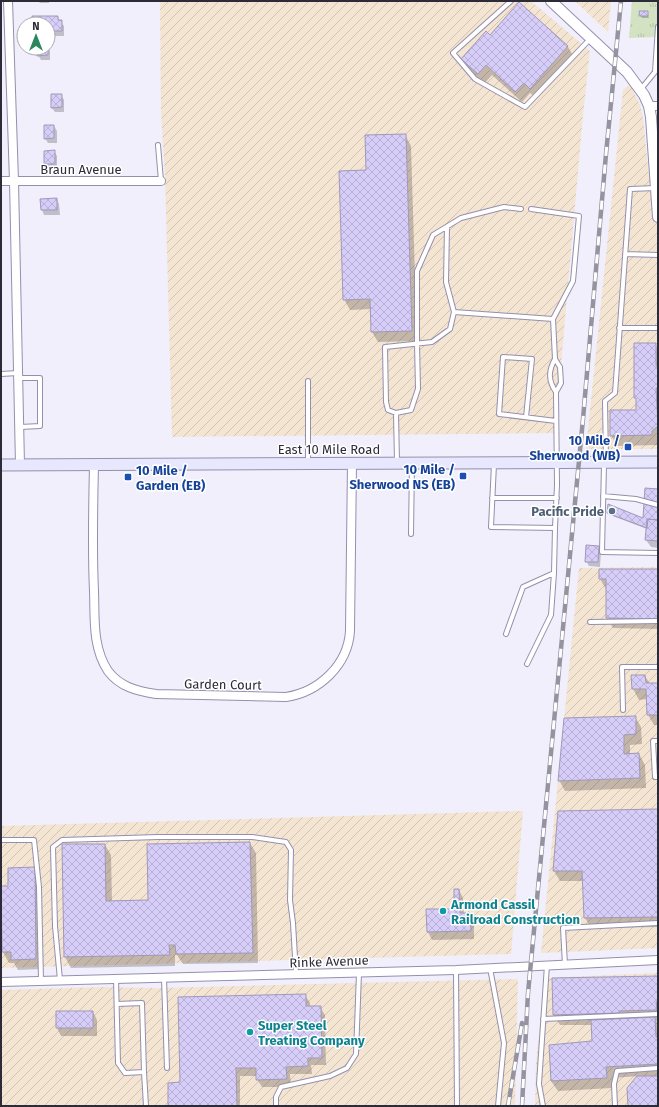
<svg xmlns="http://www.w3.org/2000/svg" width="659" height="1107" viewBox="0 0 659 1107" font-family="'Fira Sans',sans-serif">
<style>
.industrial{fill:url(#industrial-furrows)}
.park{fill:url(#park-tufts)}
.shadow{fill:#0003}
.building{fill:url(#building-cross-hatch);stroke:#a099b8}
.lines{fill:none;stroke-linecap:round;stroke-linejoin:round}
.service-casing{stroke:#958fae;stroke-width:6}
.minor-casing{stroke:#958fae;stroke-width:10}
.tertiary-casing{stroke:#958fae;stroke-width:12}
.secondary-casing{stroke:#958fae;stroke-width:13}
.service{stroke:#fff;stroke-width:4}
.minor{stroke:#fff;stroke-width:8}
.tertiary{stroke:#fff;stroke-width:10}
.secondary{stroke:#e7e7fd;stroke-width:11}
.rail-casing{stroke:#9593a0;stroke-width:4.5}
.rail{stroke:#fff;stroke-width:3;stroke-dasharray:9;stroke-linecap:butt}
.transit-dot{fill:#1a4fb4;stroke:#fff;stroke-width:1.5}
.service-dot{fill:#5c6f8a;stroke:#fff;stroke-width:1.5}
.culture-dot{fill:#0f9aa8;stroke:#fff;stroke-width:1.5}
.labels{text-anchor:middle;stroke-width:3;stroke-linejoin:round;paint-order:stroke}
.street-label{font-size:13px;fill:#2d2b37;stroke:#fff}
.transit-label{font-size:13px;font-weight:bold;fill:#164399;stroke:#fff;text-anchor:end}
.service-label{font-size:13px;font-weight:bold;fill:#4e5e75;stroke:#fff;text-anchor:end}
.culture-label{font-size:13px;font-weight:bold;fill:#0d838f;stroke:#fff;text-anchor:start}
</style>
<defs>
<pattern id="industrial-furrows" width="10" height="10" patternUnits="userSpaceOnUse"><rect width="10" height="10" fill="#f4e4d2"/><path d="M-1 1l2-2M0 10L10 0M9 11l2-2" fill="none" stroke="#d2c4b5"/></pattern>
<pattern id="park-tufts" width="24" height="20" patternUnits="userSpaceOnUse"><rect width="24" height="20" fill="#d2e2c3"/><path d="M3 7l-1-3M5 7V3M7 7l1-3M15 17l-1-3M17 17v-4M19 17l1-3" fill="none" stroke="#b5c2a8"/></pattern>
<pattern id="building-cross-hatch" width="8" height="8" patternUnits="userSpaceOnUse"><rect width="8" height="8" fill="#d6cdf8"/><path d="M0 0l8 8M0 8l8-8" fill="none" stroke="#b8b0d5"/></pattern>
</defs>
<rect width="100%" height="100%" fill="#f1effc"/>
<path class="industrial" d="M160,1h371l59,50 -7,64 -28,318 -383,4 -7,-261 -4,-63z
M575,1h36l-3,31z
M630,84l10,21 3,13 6,59h9v272h-72l37,-359z
M658,567v381l-117,5 38,-385z
M523,811l-12,143 -510,14v-142z
M658,973v133h-123l1,-44 9,-84z
M518,979l-3,127h-514v-116l101,-3 56,1z"/>
<path class="park" d="M632,1h26v36l-29,1z"/>
<path class="shadow" d="M38,1h11v2h-9z
M519,4l49,43 6,10 -37,41 -7,-5 -8,9 -30,-27 -8,9 -16,-15 -6,-10 28,-23z
M640,12h7l2,6h-7z
M57,17l7,9v10h-16v-12h-15z
M48,45l2,3v12h-9l-3,-5v-7h10z
M61,95l3,5v12h-9l-3,-4z
M54,126l3,5v12h-9l-3,-5z
M405,135l6,11 6,195 -39,1 -6,-10 -1,-23 -21,1 -6,-11 23,-128z
M54,151l3,5v13h-9l-3,-5z
M57,199l2,5 1,11h-16l-2,-5 -1,-10z
M655,344l3,5 -1,96 -40,1 -6,-11 26,-24v-11l-2,-3z
M658,490v58l-7,-1 -5,-7 1,-11 -37,-14 -2,-2 36,7z
M598,546l3,5 -1,16 -11,-1 -3,-5z
M658,570v59l-45,-1 -6,-10 -1,-29 -6,-10z
M632,676h13l5,8h8v41h-4l-6,-10 -1,-16 -8,1 -6,-11z
M635,717l6,10 1,17 -12,1v10l9,-1 6,11 1,23 -81,3 -6,-11z
M658,810v117l-67,1 -6,-10 -1,-37h-24l-6,-10z
M250,843l6,10 2,110 -75,1 -6,-9h-2v11l-104,2 -6,-11 -2,-112h42l6,10 1,47 37,-1z
M34,868l6,11 2,90 -24,1 -4,-7h-5l-6,-11 -1,-65h7z
M459,890l4,8 1,16h6l4,8v17l-42,1 -4,-8 27,-22z
M658,977v44h-2l2,3v82h-29l-1,-18 11,-12 -27,2v10l-54,3 -7,-10 42,-39 -1,-17h-32l-6,-10 -1,-36z
M305,995l5,8v4h10l5,8 1,50h-15l1,9h-22l1,13h-29l-5,-8v-3h-17v30h-71l12,-23z
M93,1012l4,8v16h-36l-4,-8z"/>
<path class="building" d="M519,2l49,44 -38,43 -6,-6 -9,9 -29,-27 -8,9 -17,-15 25,-28 4,4z
M639,11h9v5h-8z
M32,16h26v4h4v11h-14v-7h-16z
M37,48h11v7l-11,1z
M51,94h11v13l-11,1z
M44,125h10v13l-10,1z
M406,134l6,197 -41,1 -1,-33 -27,1 -4,-129 27,-1 -1,-35z
M55,150v14h-11v-13z
M57,198v12h-16l-1,-11z
M634,343h22v23h2v22h-2l2,38 -6,5v4l-42,1v-26h26v-12h-2z
M645,488l13,1v31l-10,-1 -1,9 -40,-15 1,-9 35,14z
M647,519l11,1v21l-13,-1z
M586,545l13,1 -1,16h-13z
M599,569h59v50l-52,-1v-39h-7z
M631,675h14l1,8h12v32h-11l-1,-26h-14z
M636,716v18l-12,1v19l15,-1 1,25 -82,3 6,-63z
M658,809v108l-74,1 -2,-47h-29l5,-60z
M250,842l3,111 -77,1 -1,-9h-6l1,10 -106,2 -2,-113h43l1,57 42,-1 -1,-56z
M35,867l1,92 -25,1v-8h-9l-1,-66h7v-18z
M454,889h5l1,24h10l1,18 -44,1 -1,-23h28z
M658,976v26h-2l1,8 -38,1v2l-66,2 -1,-37z
M306,994v12h15l1,52h-14v8l-22,1 1,12 -31,1v-12h-20l1,38h-69v-23l12,-1 -2,-85z
M56,1011h37v17h-37z
M655,1017l1,20h2v27l-52,3 1,11 -56,3 -2,-36 43,-4 -1,-21z
M637,1076h21v30h-30l-1,-18z"/>
<g class="lines">
<g class="service-casing">
<path id="service" d="M511,1l-58,52 22,26 50,28 66,-69
M641,89l14,-17 3,-45
M158,145l3,36
M531,209l48,7 -6,65 -20,38
M447,227l-1,55 8,30
M625,254l33,1
M619,328h39
M555,359c-7,12 -7,22 1,33
M1,374l17,-1
M18,378h22v48l-20,1
M396,413l15,-3 7,-21 -1,-45v-73l16,-36 28,-17 43,-11 17,2
M526,417l6,-58 -29,-2 -4,57 57,7
M606,461l-1,-60 10,-8 15,-204 26,-1
M397,462l-1,-49 -8,-3 -2,-8 -1,-55 47,-5 18,-13 4,-17 99,7 2,40 5,8 1,16 -5,9 1,93 -2,43 -64,-1 3,-63
M308,463v-82
M604,464l-2,88 56,1
M603,496l33,3 22,6
M492,498h65
M411,534l1,-71
M590,622l68,-1
M506,634l17,-47 31,-14 1,-45
M527,664l24,-49 3,-42
M623,710l-1,-43h36
M658,741h-5l2,36h3
M1,840h33l5,47 2,94
M565,965l-2,-37 95,-5
M490,968l14,75 -6,63
M456,970l1,136
M164,978l3,90
M116,979l2,84 7,10 19,-1 -2,-69 -25,1
M60,980l-5,-54 -2,-79 9,-7 96,-3h94l34,5 5,8 -1,50 3,23 3,51
M543,1019l115,-5
M144,1072l2,34
M276,1106v-9l5,-10 49,-11 17,-8 9,-14 3,-81
M543,1106l-4,-22 8,-119
M615,1106l-1,-22 3,-13 41,-3"/>
</g>
<g class="minor-casing">
<path id="minor" d="M8,1l6,180 6,284
M649,106h9
M1,181h160
M94,465c-1,42 -2,84 0,126 1,26 -2,56 14,80 12,16 29,20 48,23l130,3c33,-5 62,-32 64,-66l2,-168
M1,982l455,-12 202,-10"/>
</g>
<g class="tertiary-casing">
<path id="tertiary" d="M551,1l76,71 17,23 5,11 2,11 7,100"/>
</g>
<g class="secondary-casing">
<path id="secondary" d="M1,465l657,-3"/>
</g>
<use href="#service" class="service"/>
<use href="#minor" class="minor"/>
<use href="#tertiary" class="tertiary"/>
<use href="#secondary" class="secondary"/>
<g class="rail-casing">
<path id="rail" d="M508,1106l14,-83
M522,1106l6,-113 55,-574 23,-265 15,-153"/>
</g>
<use href="#rail" class="rail"/>
</g>
<g class="transit-dot">
<rect x="624" y="443" width="8" height="8" rx="2"/>
<rect x="459" y="472" width="8" height="8" rx="2"/>
<rect x="124" y="473" width="8" height="8" rx="2"/>
</g>
<circle class="service-dot" cx="612" cy="511" r="4"/>
<g class="culture-dot">
<circle cx="443" cy="911" r="4"/>
<circle cx="250" cy="1032" r="4"/>
</g>
<g class="labels">
<g class="street-label">
<text x="81" y="174">Braun Avenue</text>
<text x="329" y="454">East 10 Mile Road</text>
<text transform="translate(223 684) rotate(1)" y="5">Garden Court</text>
<text transform="translate(329 961) rotate(-2)" y="5">Rinke Avenue</text>
</g>
<g class="transit-label">
<text x="620" y="445">10 Mile /<tspan x="620" dy="15">Sherwood (WB)</tspan></text>
<text x="455" y="474">10 Mile /<tspan x="455" dy="15">Sherwood NS (EB)</tspan></text>
<text x="136" y="475" text-anchor="start">10 Mile /<tspan x="136" dy="15">Garden (EB)</tspan></text>
</g>
<g class="service-label">
<text x="604" y="516">Pacific Pride</text>
</g>
<g class="culture-label">
<text x="451" y="909">Armond Cassil<tspan x="451" dy="15">Railroad Construction</tspan></text>
<text x="258" y="1030">Super Steel<tspan x="258" dy="15">Treating Company</tspan></text>
</g>
</g>
<rect width="659" height="1107" fill="none" stroke="#2d2b37" stroke-width="4"/>
<g transform="translate(36 36)"><circle r="19" fill="#ffffff" stroke="#abaaaf"/>
<path d="M0-3L7 15L0 10L-7 15Z" fill="#2a885f"/>
<text y="-6" font-size="11" font-weight="bold" text-anchor="middle" fill="#2d2b37">N</text>
</g>
</svg>
